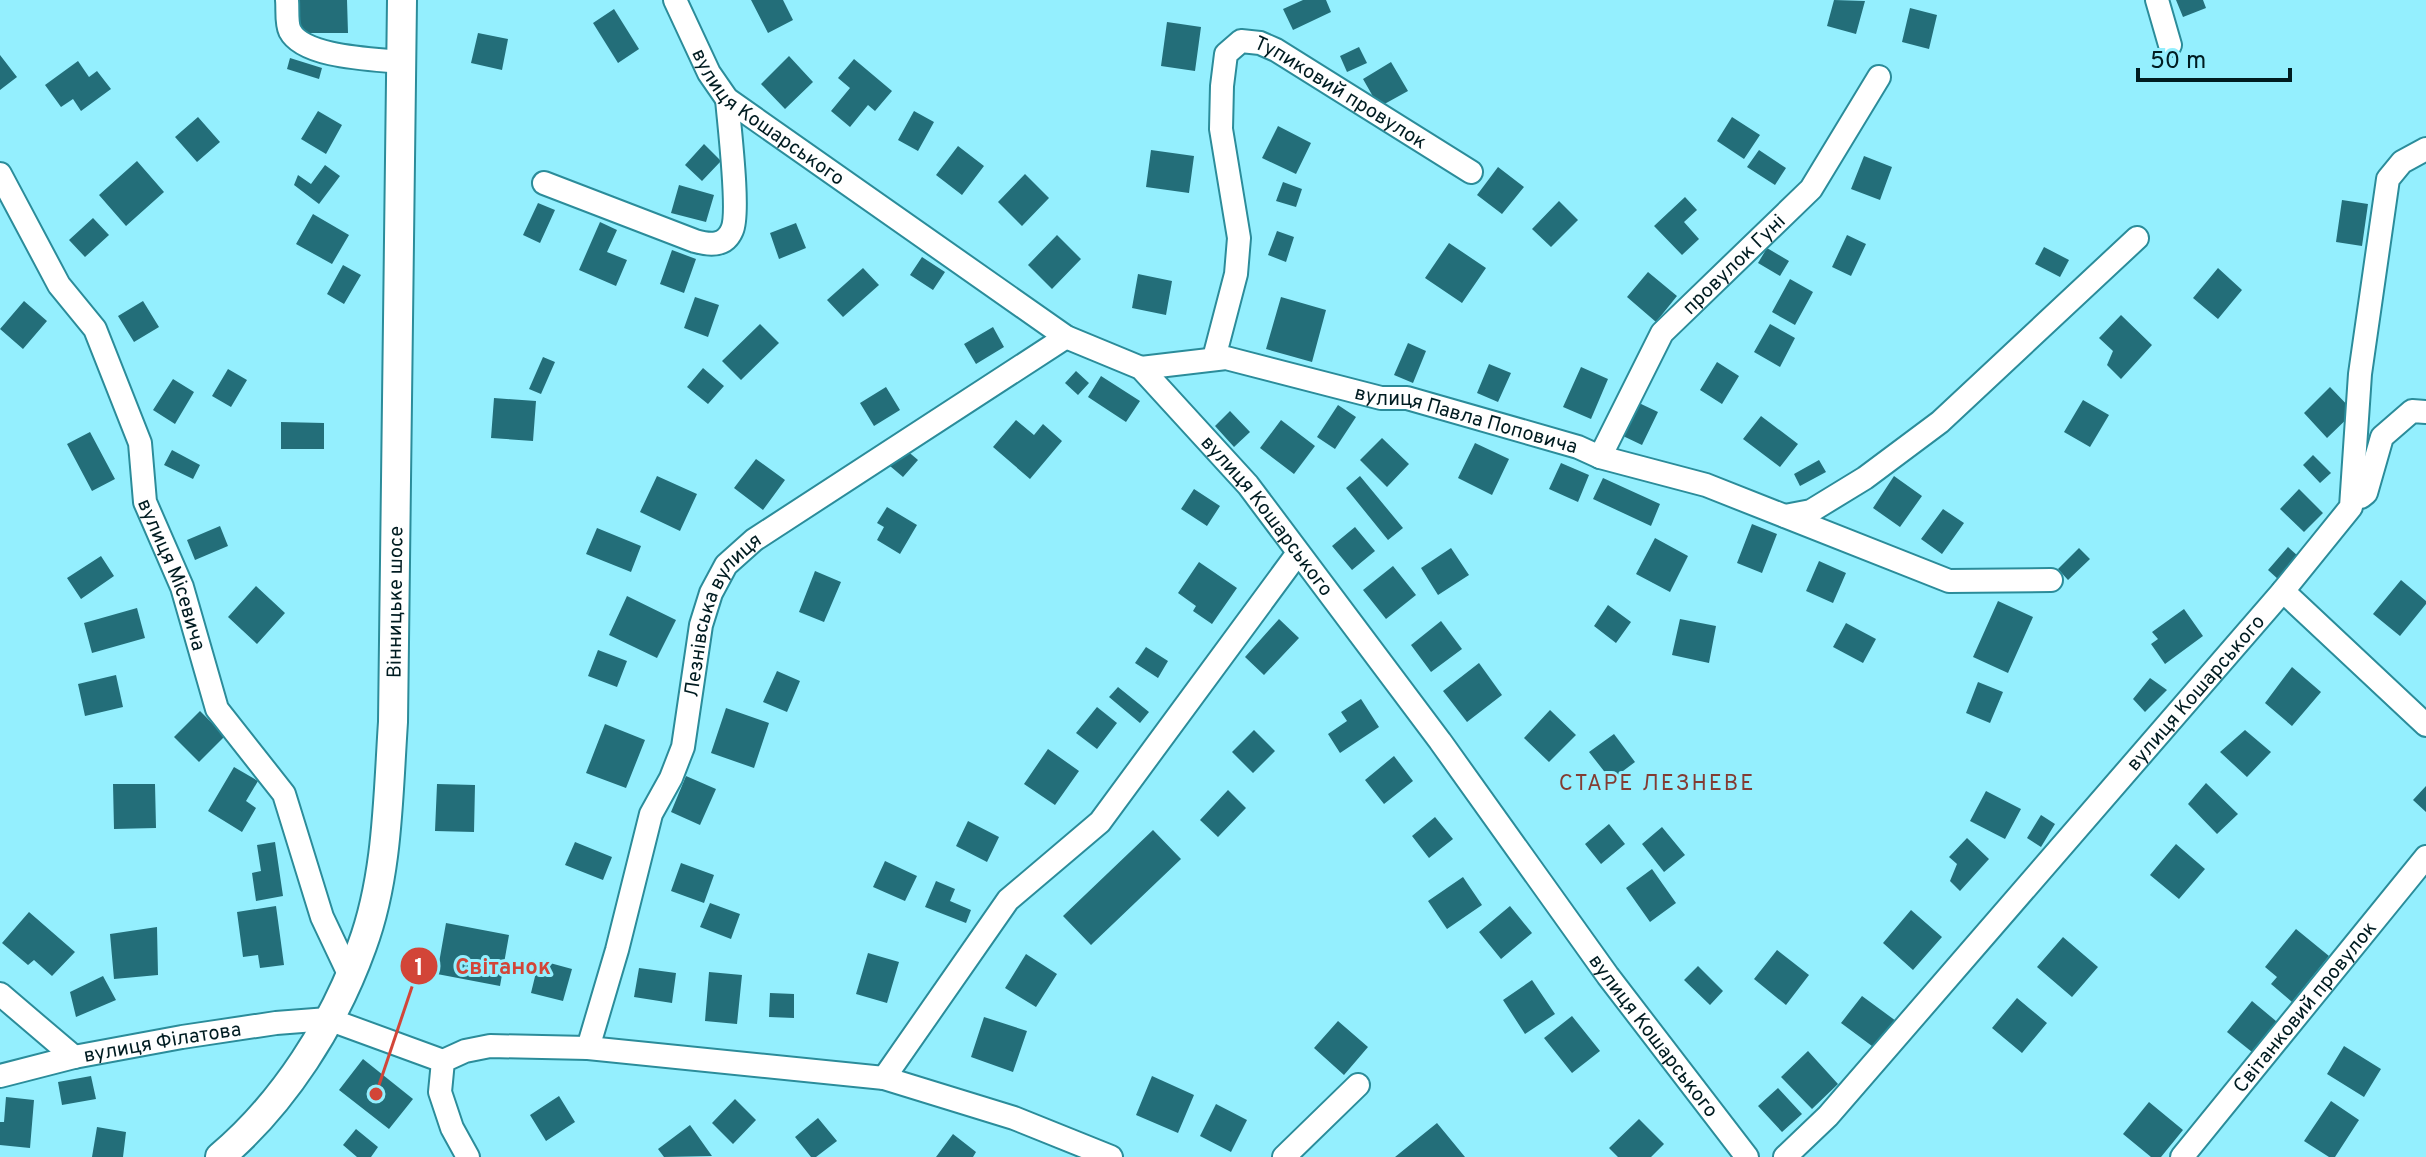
<svg xmlns="http://www.w3.org/2000/svg" width="2426" height="1157" viewBox="0 0 2426 1157" font-family="Overpass,sans-serif">
<style>
.building{fill:#236e79}
.lines{fill:none;stroke-linecap:round;stroke-linejoin:round}
.minor-casing{stroke:#2b8c9a;stroke-width:26}
.major-casing{stroke:#2b8c9a;stroke-width:32}
.minor{stroke:#fff;stroke-width:22}
.major{stroke:#fff;stroke-width:28}
.labels{text-anchor:middle;stroke-width:6;stroke-linejoin:round;paint-order:stroke}
.street-label{font-size:20px;fill:#001c21;stroke:#94effe}
.neighbourhood-label{font-size:22px;letter-spacing:2px;fill:#833c33;stroke:#94effe}
.leader{fill:none;stroke:#d24538;stroke-width:3}
.callout-dot{fill:#d24538;stroke:#94effe;stroke-width:3}
.mark-label{font-size:24px;text-anchor:middle;font-weight:bold;fill:#fff}
.callout-label{font-size:22px;text-anchor:middle;font-weight:bold;fill:#d24538;stroke:#94effe;stroke-width:6;stroke-linejoin:round;paint-order:stroke}
</style>
<rect width="100%" height="100%" fill="#94effe"/>
<path class="building" d="M296,0h51l1,33h-43l-9,-9z
M751,0h32l10,20 -25,13z
M1303,0h23l5,12 -38,18 -10,-21z
M1834,0l31,1 -9,33 -29,-8z
M2176,0h27l3,8 -23,9z
M1910,8l27,7 -8,34 -27,-7z
M614,9l25,40 -21,14 -25,-40z
M1167,22l34,5 -6,44 -34,-5z
M478,33l30,6 -6,31 -31,-7z
M1359,47l8,16 -20,9 -7,-16z
M0,55l17,22 -17,13z
M789,56l24,26 -28,27 -24,-25z
M290,58l32,10 -3,11 -32,-10z
M854,59l38,32 -17,20 -7,-6 -18,22 -19,-16 19,-23 -12,-10z
M78,61l11,16 8,-6 14,18 -30,22 -8,-12 -12,8 -16,-22z
M1391,62l17,29 -29,16 -16,-28z
M318,111l24,14 -16,29 -25,-15z
M914,111l20,11 -16,29 -20,-11z
M198,117l22,25 -23,20 -22,-25z
M1732,117l28,18 -16,24 -27,-18z
M1278,126l33,17 -15,31 -34,-16z
M704,144l17,17 -19,20 -17,-16z
M958,146l26,20 -22,29 -26,-20z
M1151,150l43,6 -5,37 -43,-6z
M1759,150l27,18 -11,17 -28,-18z
M1864,156l28,11 -12,33 -29,-11z
M137,161l27,31 -38,34 -27,-31z
M325,165l15,11 -21,28 -25,-19 4,-10 13,9z
M1498,167l26,20 -22,27 -25,-19z
M1025,174l24,24 -27,28 -24,-24z
M1283,182l19,7 -6,18 -20,-6z
M679,185l35,10 -8,27 -35,-9z
M1685,197l12,13 -13,12 15,17 -17,16 -28,-29z
M2342,200l26,4 -6,42 -26,-4z
M1559,201l19,19 -27,27 -19,-18z
M538,203l17,7 -15,33 -17,-8z
M313,214l36,21 -17,29 -36,-20z
M93,218l16,17 -24,22 -16,-17z
M600,222l17,8 -10,22 20,8 -11,26 -37,-16z
M796,223l10,25 -27,11 -9,-26z
M1277,231l17,6 -8,25 -18,-7z
M1057,235l24,24 -29,30 -24,-24z
M1847,235l19,9 -15,32 -19,-9z
M1449,243l37,25 -24,35 -37,-25z
M2044,247l25,13 -9,17 -25,-13z
M1767,248l22,13 -9,15 -22,-13z
M672,250l24,9 -12,34 -24,-9z
M922,257l23,15 -12,18 -23,-15z
M343,265l18,10 -17,29 -17,-10z
M863,268l16,17 -36,32 -16,-17z
M2218,268l24,22 -24,29 -25,-21z
M1648,272l29,24 -21,26 -29,-25z
M1138,274l34,7 -6,34 -34,-7z
M1790,279l23,13 -18,33 -23,-13z
M695,297l24,8 -11,32 -24,-9z
M1281,297l45,13 -14,52 -46,-13z
M24,301l23,20 -24,28 -23,-20z
M143,301l16,26 -25,15 -16,-26z
M2121,315l31,30 -31,34 -14,-14 6,-14 -14,-13z
M760,324l19,19 -38,37 -19,-19z
M1770,324l25,14 -15,29 -26,-15z
M993,327l11,20 -28,17 -12,-20z
M1408,343l18,8 -13,32 -19,-8z
M543,357l12,5 -14,32 -12,-5z
M1717,362l22,14 -17,28 -22,-14z
M1489,364l22,9 -13,29 -21,-9z
M1581,367l27,12 -17,40 -28,-12z
M703,368l21,18 -16,18 -21,-17z
M228,369l19,11 -16,27 -19,-11z
M1076,371l13,12 -11,12 -13,-12z
M1101,376l39,25 -14,21 -38,-25z
M173,379l21,13 -19,32 -22,-14z
M886,387l14,23 -26,16 -14,-23z
M2330,387l24,25 -27,26 -23,-25z
M494,398l42,3 -3,40 -42,-3z
M2083,400l26,15 -19,32 -26,-15z
M1639,403l19,9 -16,33 -19,-9z
M1338,405l18,12 -21,32 -18,-12z
M1230,411l20,21 -16,15 -19,-21z
M1761,416l37,28 -18,23 -37,-28z
M1016,420l18,15 9,-11 19,17 -32,38 -37,-32z
M1281,420l34,26 -21,28 -34,-26z
M281,422l43,1v26h-43z
M90,432l25,47 -23,12 -25,-47z
M1382,438l27,26 -22,23 -27,-27z
M1475,443l34,16 -17,36 -34,-17z
M905,449l13,11 -15,17 -13,-11z
M172,450l28,15 -7,14 -29,-14z
M2313,455l18,18 -11,10 -17,-18z
M756,459l29,21 -22,30 -29,-22z
M1819,460l7,12 -26,14 -6,-12z
M1561,463l28,12 -11,27 -29,-13z
M657,476l40,18 -17,37 -40,-19z
M1360,476l43,52 -15,12 -42,-52z
M1894,476l28,20 -22,31 -27,-19z
M1603,478l57,26 -9,22 -58,-27z
M1194,489l26,17 -13,20 -26,-17z
M2299,489l24,24 -19,19 -24,-23z
M887,507l30,18 -17,29 -23,-14 7,-13 -7,-4z
M1943,509l21,14 -22,31 -21,-15z
M1752,524l25,10 -15,39 -25,-10z
M220,526l8,20 -33,14 -8,-20z
M1355,527l20,24 -23,19 -20,-24z
M597,528l44,18 -10,26 -45,-18z
M1655,538l33,18 -18,36 -34,-18z
M2288,547l11,10 -20,23 -11,-10z
M1451,548l18,27 -31,20 -17,-27z
M2079,548l11,11 -22,21 -10,-11z
M101,556l13,20 -33,23 -14,-21z
M1819,561l27,12 -13,30 -27,-12z
M1199,562l38,26 -25,36 -19,-13 3,-5 -18,-13z
M1393,566l23,29 -30,24 -23,-29z
M815,571l26,11 -17,40 -25,-10z
M2401,580l25,21v3l-26,32 -27,-22z
M256,586l29,27 -28,31 -29,-27z
M627,596l49,24 -19,38 -48,-23z
M1998,601l35,16 -25,56 -35,-16z
M1608,605l23,17 -15,21 -22,-17z
M137,608l8,30 -53,15 -8,-30z
M2184,609l19,27 -38,28 -14,-20 7,-5 -6,-7z
M1279,619l20,19 -35,37 -19,-18z
M1680,619l36,7 -7,37 -37,-8z
M1441,621l21,28 -31,23 -20,-27z
M1846,623l30,16 -13,24 -30,-16z
M1146,647l22,14 -10,17 -23,-15z
M598,650l29,11 -10,26 -29,-11z
M1479,663l23,32 -35,27 -24,-31z
M2292,667l29,25 -29,34 -27,-23z
M777,671l23,10 -13,31 -24,-10z
M116,675l7,32 -38,9 -7,-32z
M2150,678l17,12 -22,22 -12,-13z
M1978,682l25,10 -13,31 -24,-10z
M1118,687l31,25 -9,11 -31,-26z
M1361,699l18,28 -39,26 -12,-19 19,-13 -6,-9z
M1097,707l20,16 -20,26 -21,-16z
M726,708l43,15 -15,45 -43,-15z
M1550,710l26,25 -27,27 -25,-24z
M200,711l25,25 -26,26 -25,-25z
M605,724l40,16 -19,48 -40,-15z
M1254,730l21,21 -22,22 -21,-21z
M2245,730l26,22 -24,25 -27,-25z
M1614,734l21,28 -24,18 -22,-28z
M1048,749l31,22 -24,34 -31,-21z
M1394,756l19,25 -29,23 -19,-24z
M234,767l24,14 -12,20 10,7 -14,24 -34,-21z
M686,776l30,13 -16,36 -29,-13z
M2206,783l32,31 -21,20 -29,-30z
M113,784h42l1,44 -42,1z
M437,784l38,1 -1,47 -39,-1z
M2426,786v26l-13,-12z
M1228,790l18,18 -28,29 -18,-17z
M1986,791l35,18 -16,30 -35,-18z
M2041,815l14,9 -14,23 -14,-9z
M1435,817l18,22 -24,19 -17,-22z
M968,821l31,16 -12,25 -31,-16z
M1609,824l16,20 -24,20 -16,-20z
M1662,827l23,28 -21,17 -22,-28z
M1153,830l28,29 -90,86 -28,-29z
M1967,838l22,21 -29,32 -10,-10 7,-17 -8,-7z
M275,842l8,54 -27,5 -4,-28 9,-2 -4,-26z
M575,842l37,15 -9,23 -38,-15z
M2176,844l29,25 -26,30 -29,-24z
M885,861l32,15 -12,25 -32,-14z
M681,863l33,12 -10,28 -33,-12z
M1652,869l24,34 -26,19 -24,-34z
M1463,877l19,28 -35,24 -19,-28z
M936,881l19,8 -5,12 21,9 -5,13 -41,-16z
M710,903l30,11 -9,25 -31,-12z
M276,906l8,59 -24,3 -2,-13 -15,2 -6,-45z
M1510,906l22,27 -31,26 -22,-27z
M1911,910l31,27 -29,33 -30,-27z
M29,912l46,40 -23,24 -18,-16 -6,5 -26,-22z
M446,923l63,12 -9,51 -63,-12z
M157,927l1,48 -44,4 -4,-45z
M2296,929l33,27 -37,46 -21,-18 6,-7 -12,-10z
M2063,937l35,30 -26,30 -35,-30z
M1777,950l32,25 -23,30 -32,-26z
M868,953l31,9 -12,41 -31,-9z
M1026,954l31,20 -21,33 -31,-19z
M539,960l33,9 -9,32 -32,-8z
M1698,966l25,25 -13,14 -26,-25z
M639,968l37,5 -4,30 -38,-6z
M709,972l33,3 -5,49 -32,-3z
M103,976l13,24 -40,17 -6,-25z
M1532,980l23,34 -30,20 -22,-34z
M770,993l24,1v24l-25,-1z
M1862,996l34,25 -20,28 -35,-26z
M2017,998l30,25 -25,30 -30,-25z
M2252,1001l30,25 -25,30 -30,-24z
M1572,1016l28,35 -28,22 -28,-35z
M984,1017l43,14 -14,41 -42,-15z
M1338,1021l30,26 -24,28 -30,-27z
M2344,1046l37,23 -17,28 -37,-23z
M1808,1051l30,33 -26,25 -31,-32z
M363,1059l50,40 -24,30 -50,-39z
M91,1076l5,23 -34,6 -4,-23z
M1152,1076l42,19 -16,38 -42,-18z
M1778,1088l24,26 -20,18 -24,-26z
M559,1096l16,26 -29,19 -16,-26z
M6,1097l28,3 -4,48 -30,-3v-23h4z
M735,1099l21,21 -23,24 -21,-21z
M2331,1101l28,19 -24,37h-6l-25,-16z
M2149,1102l34,28 -22,27h-10l-28,-23z
M1216,1104l31,16 -16,32 -31,-16z
M818,1118l19,23 -21,16h-5l-16,-20z
M1639,1119l25,25 -13,13h-33l-9,-9z
M1437,1123l28,34h-70z
M690,1125l22,31 -48,1 -6,-8z
M97,1127l29,5 -3,25h-31z
M356,1129l22,18 -7,10h-14l-14,-12z
M953,1134l23,18 -3,5h-37z"/>
<g class="lines">
<g class="minor-casing">
<g id="minor">
<path d="M287,0c1,9 -1,23 3,31 14,27 85,28 112,31"/>
<path id="s1" d="M675,0l34,73 18,26 339,238 75,31 107,117 192,256 168,235 139,181"/>
<path d="M2157,0l13,45"/>
<path id="s2" d="M0,174l59,111 36,44 45,114 5,59 37,85 35,122 67,85 38,123 27,57"/>
<path d="M544,183l151,58c14,4 30,6 37,-11 8,-17 -3,-106 -5,-131"/>
<path id="s3" d="M1214,358l22,-84 3,-36 -18,-109 1,-43 4,-32 15,-13 19,2 16,7 195,122"/>
<path id="s4" d="M1141,368l85,-10 155,40h26l171,49 22,10 106,28 243,96 102,-1"/>
<path id="s5" d="M1600,457l62,-124 149,-144 68,-112"/>
<path d="M2361,497l5,-4 16,-56 30,-26 14,1"/>
<path d="M1785,516l26,-5 54,-33 75,-56 197,-184"/>
<path d="M2283,591l143,134"/>
<path d="M0,994l74,63"/>
<path id="s6" d="M588,1048l29,-98 34,-136 20,-36 12,-31 18,-122 10,-32 15,-28 28,-25 312,-203"/>
<path id="s7" d="M0,1076l74,-19 108,-20 94,-14 52,-4 115,42"/>
<path d="M884,1078l124,-178 92,-78 198,-269"/>
<path d="M468,1157l-16,-29 -12,-36 3,-31 22,-10 25,-5 98,2 296,30 130,40 97,39"/>
<path d="M1284,1157l74,-72"/>
<path id="s8" d="M1785,1157l43,-41 455,-525 68,-84 9,-133 28,-195 14,-17 24,-13"/>
<path id="s9" d="M2182,1157l244,-300"/>
</g>
</g>
<g class="major-casing">
<g id="major">
<path id="s10" d="M220,1157c64,-54 114,-133 142,-211 26,-70 26,-150 31,-224l9,-722"/>
</g>
</g>
<use href="#minor" class="minor"/>
<use href="#major" class="major"/>
</g>
<g class="labels">
<g class="street-label">
<text dy="7" stroke="none"><textPath href="#s3" startOffset="442">Тупиковий провулок</textPath></text>
<text dy="7" stroke="none"><textPath href="#s1" startOffset="154">вулиця Кошарського</textPath></text>
<text dy="7" stroke="none"><textPath href="#s5" startOffset="238">провулок Гуні</textPath></text>
<text dy="7" stroke="none"><textPath href="#s4" startOffset="334">вулиця Павла Поповича</textPath></text>
<text dy="7" stroke="none"><textPath href="#s1" startOffset="802">вулиця Кошарського</textPath></text>
<text dy="7" stroke="none"><textPath href="#s2" startOffset="442">вулиця Місевича</textPath></text>
<text dy="7" stroke="none"><textPath href="#s10" startOffset="604">Вінницьке шосе</textPath></text>
<text dy="7" stroke="none"><textPath href="#s6" startOffset="458">Лезнівська вулиця</textPath></text>
<text dy="7" stroke="none"><textPath href="#s8" startOffset="620">вулиця Кошарського</textPath></text>
<text dy="7" stroke="none"><textPath href="#s9" startOffset="194">Світанковий провулок</textPath></text>
<text dy="7" stroke="none"><textPath href="#s1" startOffset="1450">вулиця Кошарського</textPath></text>
<text dy="7" stroke="none"><textPath href="#s7" startOffset="166">вулиця Філатова</textPath></text>
</g>
<g class="neighbourhood-label">
<text x="1657" y="790">СТАРЕ ЛЕЗНЕВЕ</text>
</g>
</g>
<path class="leader" d="M376 1094L419 966"/>
<g class="callout-dot">
<circle cx="376" cy="1094" r="8"/>
<circle cx="419" cy="966" r="20"/>
</g>
<g class="mark-label">
<text x="419" y="975">1</text>
</g>
<g class="callout-label">
<text x="503" y="974">Світанок</text>
</g>
<path d="M2138 68v12h152v-12" fill="none" stroke="#001c21" stroke-width="4"/>
<text x="2150" y="68" font-size="24" fill="#001c21" stroke="#94effe" stroke-width="6" paint-order="stroke">50 m</text>
</svg>
